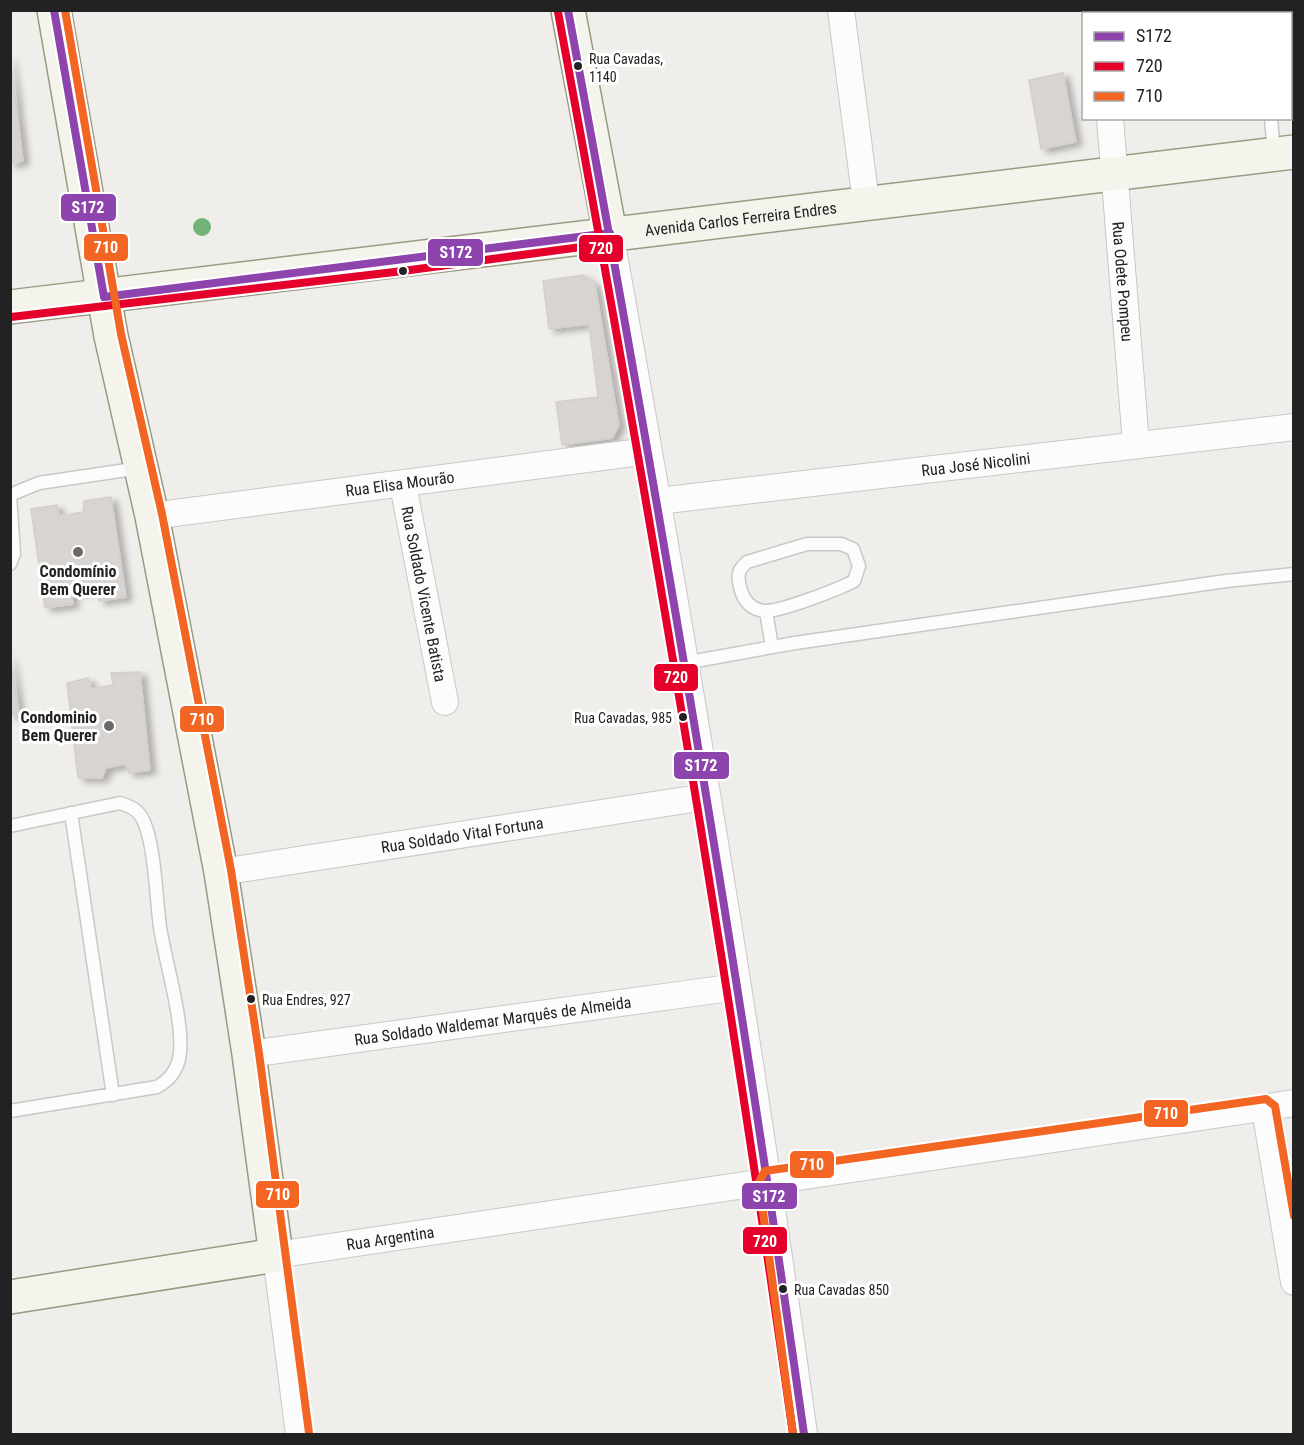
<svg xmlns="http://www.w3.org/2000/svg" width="1304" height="1445" viewBox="0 0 1304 1445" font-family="'Roboto Condensed',sans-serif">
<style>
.building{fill:#d7d4d2;stroke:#d3d0cc;stroke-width:1.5;filter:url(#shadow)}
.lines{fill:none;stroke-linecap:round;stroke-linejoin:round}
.lane-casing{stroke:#c9c8c7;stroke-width:15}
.street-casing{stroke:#c9c8c7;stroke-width:28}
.secondary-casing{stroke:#999a82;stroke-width:36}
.lane{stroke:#fdfcfc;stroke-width:12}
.street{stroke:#fdfcfc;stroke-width:26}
.secondary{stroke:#f4f4ed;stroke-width:33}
.bus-1-casing{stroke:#fff;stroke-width:12}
.bus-2-casing{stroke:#fff;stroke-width:12}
.bus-3-casing{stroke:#fff;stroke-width:12}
.bus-1{stroke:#8e44ad;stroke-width:8}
.bus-2{stroke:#e4002b;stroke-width:8}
.bus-3{stroke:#f26522;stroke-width:8}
.tree{fill:#73b476}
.bus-dot{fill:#222;stroke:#fff;stroke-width:2}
.poi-dot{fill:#6a6968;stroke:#fff;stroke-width:2}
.labels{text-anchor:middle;stroke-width:6;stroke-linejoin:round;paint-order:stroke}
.bus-label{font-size:14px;fill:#222;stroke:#fff;text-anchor:start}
.street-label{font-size:16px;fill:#222;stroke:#fff}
.poi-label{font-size:16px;font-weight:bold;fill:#222;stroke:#fff}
.line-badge{stroke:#fff;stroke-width:2}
.badge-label{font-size:16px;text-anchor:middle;font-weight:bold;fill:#fff}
</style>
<defs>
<filter id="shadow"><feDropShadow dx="6" dy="4" stdDeviation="3" flood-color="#0004"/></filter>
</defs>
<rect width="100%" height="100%" fill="#f0eeeb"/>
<path class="building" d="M10,56l13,105 -13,3z
M1063,73l13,69 -35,7 -12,-69z
M583,275l12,10 24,140 -7,13 -50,7 -6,-43 42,-5 -9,-73 -40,5 -6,-48z
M111,497l15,100 -27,4 -1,-12 -27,4 2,11 -28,4 -14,-99 26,-4 2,11 24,-4 1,-11z
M10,655l9,59 -9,1z
M140,672l10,98 -21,3 -4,-9 -19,4 -4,10h-24l-11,-95 21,-5 4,11 21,-4 -2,-12z"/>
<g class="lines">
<g class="lane-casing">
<path id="lane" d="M1185,10v4
M1258,10l1,4
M1271,118l3,35
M807,544h34l12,5 6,17 -5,15c-15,8 -74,31 -90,30 -14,-2 -21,-11 -24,-24 -3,-12 -2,-17 7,-25z
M10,564l4,-10 -4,-59 29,-12 101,-15
M766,611l6,36
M684,663l111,-20 431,-62 68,-7
M71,813l42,282
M10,826l110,-23c12,4 19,7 24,19 11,25 12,76 16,105 5,34 26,101 19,132 -3,13 -11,22 -22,28l-147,24"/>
</g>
<g class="street-casing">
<g id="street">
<path d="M841,10l25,192"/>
<path d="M1098,10l1,4"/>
<path id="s1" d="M1110,118l26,326"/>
<path d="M610,233c72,398 139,800 194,1201"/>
<path id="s2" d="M403,485l42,217"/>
<path id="s3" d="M658,501l636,-74"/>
<path id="s4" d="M152,516l496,-65"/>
<path id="s5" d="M221,872l484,-75"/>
<path id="s6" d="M249,1054l488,-67"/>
<path d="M1265,1109l29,173"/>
<path id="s7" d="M299,1434l-23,-179 1018,-152"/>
</g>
</g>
<g class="secondary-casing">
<g id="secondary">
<path d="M568,10l42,223"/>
<path id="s8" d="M10,307l1284,-155"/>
<path d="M10,1297l266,-42 -27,-201 -28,-182 -69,-356 -41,-180 -57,-326"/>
</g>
</g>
<use href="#lane" class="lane"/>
<use href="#street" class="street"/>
<use href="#secondary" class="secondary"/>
<g class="bus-1-casing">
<path id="bus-1" d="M54,10l50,287 506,-64
M568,10c88,474 169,947 236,1424"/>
</g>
<g class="bus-2-casing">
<path id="bus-2" d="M558,12c88,473 168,946 235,1422
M11,317l392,-46 208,-28"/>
</g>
<g class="bus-3-casing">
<path id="bus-3" d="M65,10l56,324 41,180 69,356 28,183 50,380
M793,1434l-34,-252 6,-11 501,-72 9,7 19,110"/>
</g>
<use href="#bus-1" class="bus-1"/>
<use href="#bus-2" class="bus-2"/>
<use href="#bus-3" class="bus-3"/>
</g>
<circle class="tree" cx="202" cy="227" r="9"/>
<g class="bus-dot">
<circle cx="578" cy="66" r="5"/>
<circle cx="403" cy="271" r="5"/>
<circle cx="683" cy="717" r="5"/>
<circle cx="251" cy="999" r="5"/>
<circle cx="783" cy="1289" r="5"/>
</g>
<g class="poi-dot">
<circle cx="78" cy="552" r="6"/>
<circle cx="109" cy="726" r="6"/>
</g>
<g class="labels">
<g class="bus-label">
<text x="589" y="64">Rua Cavadas,<tspan x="589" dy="18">1140</tspan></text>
<text x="672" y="723" text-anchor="end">Rua Cavadas, 985</text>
<text x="262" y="1005">Rua Endres, 927</text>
<text x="794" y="1295">Rua Cavadas 850</text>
</g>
<g class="street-label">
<text dy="6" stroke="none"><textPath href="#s8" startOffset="736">Avenida Carlos Ferreira Endres</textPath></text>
<text dy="6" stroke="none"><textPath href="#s1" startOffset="164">Rua Odete Pompeu</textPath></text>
<text dy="6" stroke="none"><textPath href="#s3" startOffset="320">Rua José Nicolini</textPath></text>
<text dy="6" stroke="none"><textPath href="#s4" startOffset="250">Rua Elisa Mourão</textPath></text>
<text dy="6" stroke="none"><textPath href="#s2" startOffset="111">Rua Soldado Vicente Batista</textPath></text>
<text dy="6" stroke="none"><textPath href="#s5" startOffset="244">Rua Soldado Vital Fortuna</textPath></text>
<text dy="6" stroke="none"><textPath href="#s6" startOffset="246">Rua Soldado Waldemar Marquês de Almeida</textPath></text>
<text dy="6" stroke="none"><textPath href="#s7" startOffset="296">Rua Argentina</textPath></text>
</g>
<g class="poi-label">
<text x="78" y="577">Condomínio<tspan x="78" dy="18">Bem Querer</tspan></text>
<text x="97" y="723" text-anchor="end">Condominio<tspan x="97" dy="18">Bem Querer</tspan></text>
</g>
</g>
<g class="line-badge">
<rect x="60" y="193" width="57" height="29" rx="6" fill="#8e44ad"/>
<rect x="83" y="233" width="46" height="29" rx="6" fill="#f26522"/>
<rect x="578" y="234" width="46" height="29" rx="6" fill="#e4002b"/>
<rect x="427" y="238" width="57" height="29" rx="6" fill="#8e44ad"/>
<rect x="653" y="663" width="46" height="29" rx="6" fill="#e4002b"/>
<rect x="179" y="705" width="46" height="28" rx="6" fill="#f26522"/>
<rect x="673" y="751" width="57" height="29" rx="6" fill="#8e44ad"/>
<rect x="1143" y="1099" width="46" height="29" rx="6" fill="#f26522"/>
<rect x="789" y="1150" width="46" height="29" rx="6" fill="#f26522"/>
<rect x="255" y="1180" width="45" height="29" rx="6" fill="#f26522"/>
<rect x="741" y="1182" width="57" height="28" rx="6" fill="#8e44ad"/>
<rect x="742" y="1226" width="46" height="29" rx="6" fill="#e4002b"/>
</g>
<g class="badge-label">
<text x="88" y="213">S172</text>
<text x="106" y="253">710</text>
<text x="601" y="254">720</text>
<text x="456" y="258">S172</text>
<text x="676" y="683">720</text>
<text x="202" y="725">710</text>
<text x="701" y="771">S172</text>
<text x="1166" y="1119">710</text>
<text x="812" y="1170">710</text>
<text x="278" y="1200">710</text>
<text x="769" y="1202">S172</text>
<text x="765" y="1247">720</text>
</g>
<rect width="1304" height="1445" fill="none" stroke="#222222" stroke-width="24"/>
<rect x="1082" y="12" width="210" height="108" fill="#ffffff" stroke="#a7a7a7" stroke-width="1.5"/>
<rect x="1094" y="32" width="30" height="9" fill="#8e44ad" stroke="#a7a7a7" stroke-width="1.5"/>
<text x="1136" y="42" font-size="18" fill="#222222">S172</text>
<rect x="1094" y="62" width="30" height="9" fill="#e4002b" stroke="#a7a7a7" stroke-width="1.5"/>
<text x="1136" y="72" font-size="18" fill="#222222">720</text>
<rect x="1094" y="92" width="30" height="9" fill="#f26522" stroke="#a7a7a7" stroke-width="1.5"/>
<text x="1136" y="102" font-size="18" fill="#222222">710</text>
</svg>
